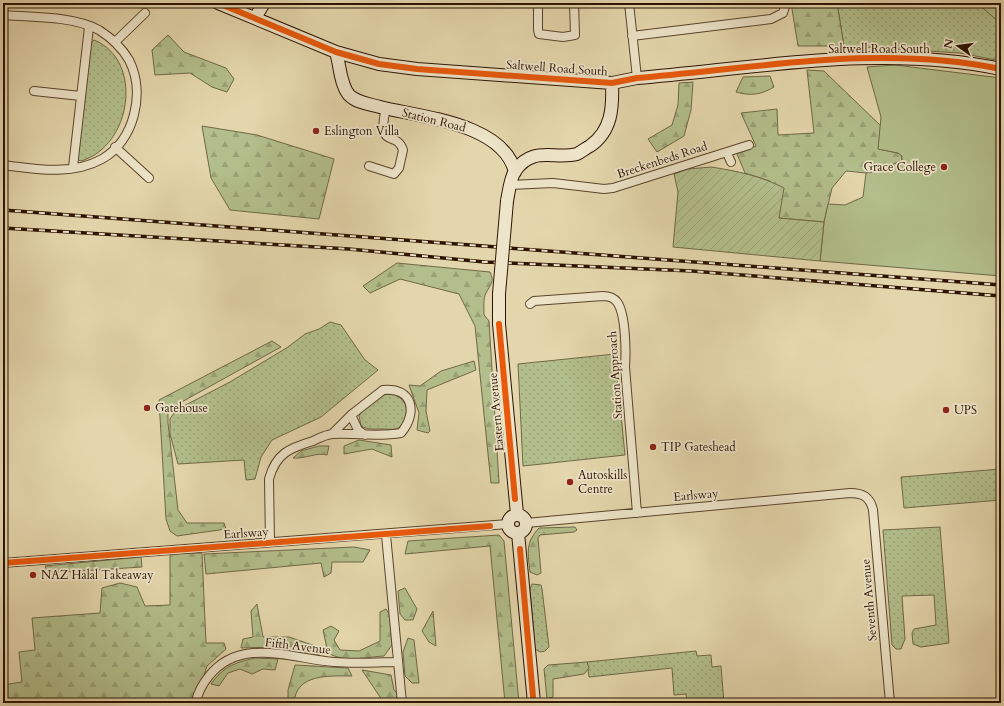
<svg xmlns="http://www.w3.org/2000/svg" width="1004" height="706" viewBox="0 0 1004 706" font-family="Cardo,serif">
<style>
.grass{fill:url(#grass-dots);stroke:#6f6846}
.forest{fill:url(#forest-firs);stroke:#6f6846}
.park{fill:#b2be8b;stroke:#6f6846}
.garden{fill:url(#garden-furrows);stroke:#6f6846}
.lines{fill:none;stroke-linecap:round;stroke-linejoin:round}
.street-casing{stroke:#5a442b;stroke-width:10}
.secondary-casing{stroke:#2c1300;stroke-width:14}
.street{stroke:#ede4c9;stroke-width:8}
.secondary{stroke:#ede4c9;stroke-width:12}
.rail-casing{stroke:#2c1300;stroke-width:3.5}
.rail{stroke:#ede4c9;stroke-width:2;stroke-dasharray:6;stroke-linecap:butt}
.secondary-bridge-casing{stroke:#2c1300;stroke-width:14;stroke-linecap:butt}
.secondary-bridge{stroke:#ede4c9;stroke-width:12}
.cycleway-casing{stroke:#ede4c9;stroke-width:8}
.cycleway{stroke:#e8590c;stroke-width:6}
.poi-dot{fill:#8f2418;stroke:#ede4c9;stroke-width:1.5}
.labels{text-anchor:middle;stroke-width:3.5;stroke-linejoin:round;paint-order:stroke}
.street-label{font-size:12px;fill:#2c1300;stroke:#ede4c9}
.poi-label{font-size:12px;fill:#2c1300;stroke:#ede4c9;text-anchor:start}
</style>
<defs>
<pattern id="grass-dots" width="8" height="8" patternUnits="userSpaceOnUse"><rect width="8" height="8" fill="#b2be8b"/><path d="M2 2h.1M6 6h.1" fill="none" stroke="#99a276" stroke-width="1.8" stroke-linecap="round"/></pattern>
<pattern id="forest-firs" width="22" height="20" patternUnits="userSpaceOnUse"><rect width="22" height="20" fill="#b2be8b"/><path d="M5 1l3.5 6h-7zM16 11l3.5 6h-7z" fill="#99a276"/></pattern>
<pattern id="garden-furrows" width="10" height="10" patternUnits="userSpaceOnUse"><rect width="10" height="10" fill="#b2be8b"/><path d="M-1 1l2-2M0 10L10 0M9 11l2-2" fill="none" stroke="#99a276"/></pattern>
</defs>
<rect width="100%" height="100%" fill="#e4d6ac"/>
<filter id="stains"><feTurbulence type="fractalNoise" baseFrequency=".005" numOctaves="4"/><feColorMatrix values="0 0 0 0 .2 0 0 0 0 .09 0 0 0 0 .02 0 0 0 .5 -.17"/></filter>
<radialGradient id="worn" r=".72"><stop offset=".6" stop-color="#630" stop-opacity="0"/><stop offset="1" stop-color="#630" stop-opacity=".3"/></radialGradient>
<path class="grass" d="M837,3h140l24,20v38l-41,-8 -116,-7z
M94,40c50,20 38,106 -13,121l-5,-2 15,-116z
M330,322l11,3 24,35 13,10 -57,47 -49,23 -11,17 -6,22 -9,1 -2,-20 -66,4 -8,-30v-15l6,-9 54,-28 58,-35 17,-13 14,-5z
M615,354l10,101 -102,11 -5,-102z
M383,395c29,-6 30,30 12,34 -3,1 -8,0 -12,0 -8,0 -15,1 -22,-3l-2,-10 3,-5z
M1001,469v31l-97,8 -3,-31z
M940,527l9,116 -28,4 -8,-3 -1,-11 2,-4 22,-4 -2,-30 -32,1 3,43 -4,10h-5l-4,-4 -9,-115z
M532,584l9,1 1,4 7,58 -4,4 -5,1 -5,-3 -5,-60z
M696,651l1,5 14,-1 1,12 9,-1 3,37h-37l-1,-9 -12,1 -2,-27 -83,9 -2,-15z"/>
<path class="forest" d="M791,3h46l7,43h-46z
M977,3h24v20h-1z
M168,35l16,17 42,16 8,11 -7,13 -15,-5 -22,-14 -35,2 -3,-25z
M807,70l17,1 58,56 -3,22 19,4 4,3v4l-22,11 -14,2 -20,-2 -14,17 -8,34 -45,-4 -9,-37 -25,-8 -8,-19 19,-8 -15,-33 36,-4 1,26 36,-2z
M770,76l4,11c-13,8 -24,9 -38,5l7,-15z
M693,82l-2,28 -7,26 -27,16 -9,-13 24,-14 6,-20 1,-22z
M202,126l55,9 77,24 -15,60 -89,-9 -19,-32z
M397,263l93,9c5,10 0,13 -4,21 -3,5 -2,16 -2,22l5,6 10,162h-8l-16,-157 -16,-32 -59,-15 -30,14 -7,-7z
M272,341l9,6 -103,57 -10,8v11l10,87 9,13h37l2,6 -49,7 -7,-5 -4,-12 -7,-119z
M474,361l2,9 -49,20 -1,21 4,20 -2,2 -11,-3 2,-17 -10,-28 11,1 21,-15z
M359,440l32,5 1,12 -20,-8 -28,5v-8z
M319,446h10l-2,9c-10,-3 -22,4 -34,3l8,-7z
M575,527l2,3 -3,2 -34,3 -2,3 3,35 -4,2 -7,-3c-2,-19 -5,-29 9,-44z
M499,535l5,6 15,162h-14l-15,-157 -85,8 3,-13z
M354,547l16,3 -7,12h-31l-1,11 -7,4 -3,-14 -115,11 -2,-20z
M202,553l4,90h18l2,6 -19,17 -12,37h-192v-18l19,-3 -3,-30 16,-2 -3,-32 68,-5 2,-25 18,-5 17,4 8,19 25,-1v-51z
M141,557l1,10 -94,6 -3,-7z
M405,588l12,21 -4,11h-8l-5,-6 -2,-23z
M257,604l6,33h26l29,10 2,7 -9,2 -34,-9 -36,1 2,-9 10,-2 -2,-26z
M386,609l4,6 2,30 -8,11c-18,1 -39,7 -56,-3l-5,-23 8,-4 8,5 -5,9 6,10 19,1 21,-10v-29z
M433,611l3,35 -7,-4 -7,-11z
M408,638l6,2 5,43h-7l-7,-7 -2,-24z
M255,658l23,1 -3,11 -12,-1 -11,5 -12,-5 -12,4 -9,13 -8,-2c13,-18 23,-21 44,-26z
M587,662l2,6 -5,6 -31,5v18l-6,2 -3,-30 4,-4z
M295,665l53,3 4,8c-22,0 -56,-3 -58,27h-6v-13z
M362,670l29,5 3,15 14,13h-24z"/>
<path class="park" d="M895,65l106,13v198l-181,-15 4,-39 4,-18 17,1 18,-8 3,-24 14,-2 22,-11v-4l-4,-3 -20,-4 3,-32 -14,-50z"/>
<path class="garden" d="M711,167c26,4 50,9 73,21l-5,30 45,4 -4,39 -147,-14 5,-55 -4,-18 14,-5z"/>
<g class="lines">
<g class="street-casing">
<path id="street" d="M538,3v27l1,4 24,3 12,-2 -1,-32
M629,3l8,75
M3,15c28,2 71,1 96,15 11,7 23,18 30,30 17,33 5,81 -27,99 -31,17 -67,10 -99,6
M632,36l139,-17 12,-6 3,-10
M115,42l30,-29
M34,91l47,5
M115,147l34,31
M727,153l4,9
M369,166l25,8 5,-6 4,-18c-7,-21 -27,1 -17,-42
M73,167l16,-140
M510,185l43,-2 51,6 9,-1 136,-43
M530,304l4,-3 69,-5c5,0 11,2 14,6 9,12 9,51 8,65l12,146
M351,415l7,15 7,5
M526,523l324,-30c13,0 20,4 23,17l17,193
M386,535l16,168
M270,542l-1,-63c7,-26 21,-31 44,-38 6,-3 14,-7 20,-7 23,-1 45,3 68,-1 17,-20 12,-46 -18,-43l-32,25 -19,19
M3,563l505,-39
M196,703c1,-9 7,-20 13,-27 32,-40 84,-17 125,-14 22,2 43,0 64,0"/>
</g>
<g class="secondary-casing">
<path id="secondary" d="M218,3l118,49 43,12 38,5 195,14 25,-5c121,-10 243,-34 364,-9
M255,18l9,-15
M336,52c4,13 4,32 13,43 8,8 20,9 31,12 40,10 123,16 135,65
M507,201c2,-10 3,-22 8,-30 18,-26 39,-11 62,-17 4,-2 9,-6 13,-8 22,-15 23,-39 22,-63
M499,294v30l18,190
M508 524a9 9 0 1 1 18 0a9 9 0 1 1-18 0Z
M518,533l16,170"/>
</g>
<use href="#street" class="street"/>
<use href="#secondary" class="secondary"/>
<g class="rail-casing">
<path id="rail" d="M3,210l998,75
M3,228l346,21 136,13 207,9 309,25"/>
</g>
<use href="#rail" class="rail"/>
<g class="secondary-bridge-casing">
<path id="secondary-bridge" d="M499,294l8,-93"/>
</g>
<use href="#secondary-bridge" class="secondary-bridge"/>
<g class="cycleway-casing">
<path id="cycleway" d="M218,3l118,49 43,12 38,5 195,14 25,-5c121,-10 243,-34 364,-9
M499,324l16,175
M520,549l13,148
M3,563l487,-37"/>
</g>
<use href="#cycleway" class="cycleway"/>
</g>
<g class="poi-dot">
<circle cx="316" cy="131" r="4"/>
<circle cx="944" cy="167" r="4"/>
<circle cx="147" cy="408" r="4"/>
<circle cx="946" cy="410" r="4"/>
<circle cx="653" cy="447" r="4"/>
<circle cx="570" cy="482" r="4"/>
<circle cx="33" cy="575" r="4"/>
</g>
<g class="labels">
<g class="street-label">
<text x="879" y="53">Saltwell Road South</text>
<text transform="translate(557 68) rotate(4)" y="4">Saltwell Road South</text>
<text transform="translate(434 120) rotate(14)" y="4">Station Road</text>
<text transform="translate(662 160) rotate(-18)" y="4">Breckenbeds Road</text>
<text transform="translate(615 375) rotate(-94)" y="4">Station Approach</text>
<text transform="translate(496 412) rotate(-95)" y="4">Eastern Avenue</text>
<text transform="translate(696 495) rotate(-5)" y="4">Earlsway</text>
<text transform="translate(246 533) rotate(-4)" y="4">Earlsway</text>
<text transform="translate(869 600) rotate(-95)" y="4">Seventh Avenue</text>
<text transform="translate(298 646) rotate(7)" y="4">Fifth Avenue</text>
</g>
<g class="poi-label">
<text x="324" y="135">Eslington Villa</text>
<text x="936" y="171" text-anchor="end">Grace College</text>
<text x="155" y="412">Gatehouse</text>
<text x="954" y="414">UPS</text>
<text x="661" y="451">TIP Gateshead</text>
<text x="578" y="479">Autoskills<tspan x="578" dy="14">Centre</tspan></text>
<text x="41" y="579">NAZ Halal Takeaway</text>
</g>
</g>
<rect width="1004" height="706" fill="none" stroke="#e4d6ac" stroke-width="16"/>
<rect x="4" y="4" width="996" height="698" fill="none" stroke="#2c1300" stroke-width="2"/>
<rect x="8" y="8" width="988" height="690" fill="none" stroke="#2c1300"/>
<g transform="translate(958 46) rotate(284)" stroke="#ede4c9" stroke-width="3" paint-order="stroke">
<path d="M0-3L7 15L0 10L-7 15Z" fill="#2c1300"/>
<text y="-6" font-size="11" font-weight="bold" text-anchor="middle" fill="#2c1300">N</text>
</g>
<rect width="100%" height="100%" filter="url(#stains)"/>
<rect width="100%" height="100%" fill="url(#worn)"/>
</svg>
